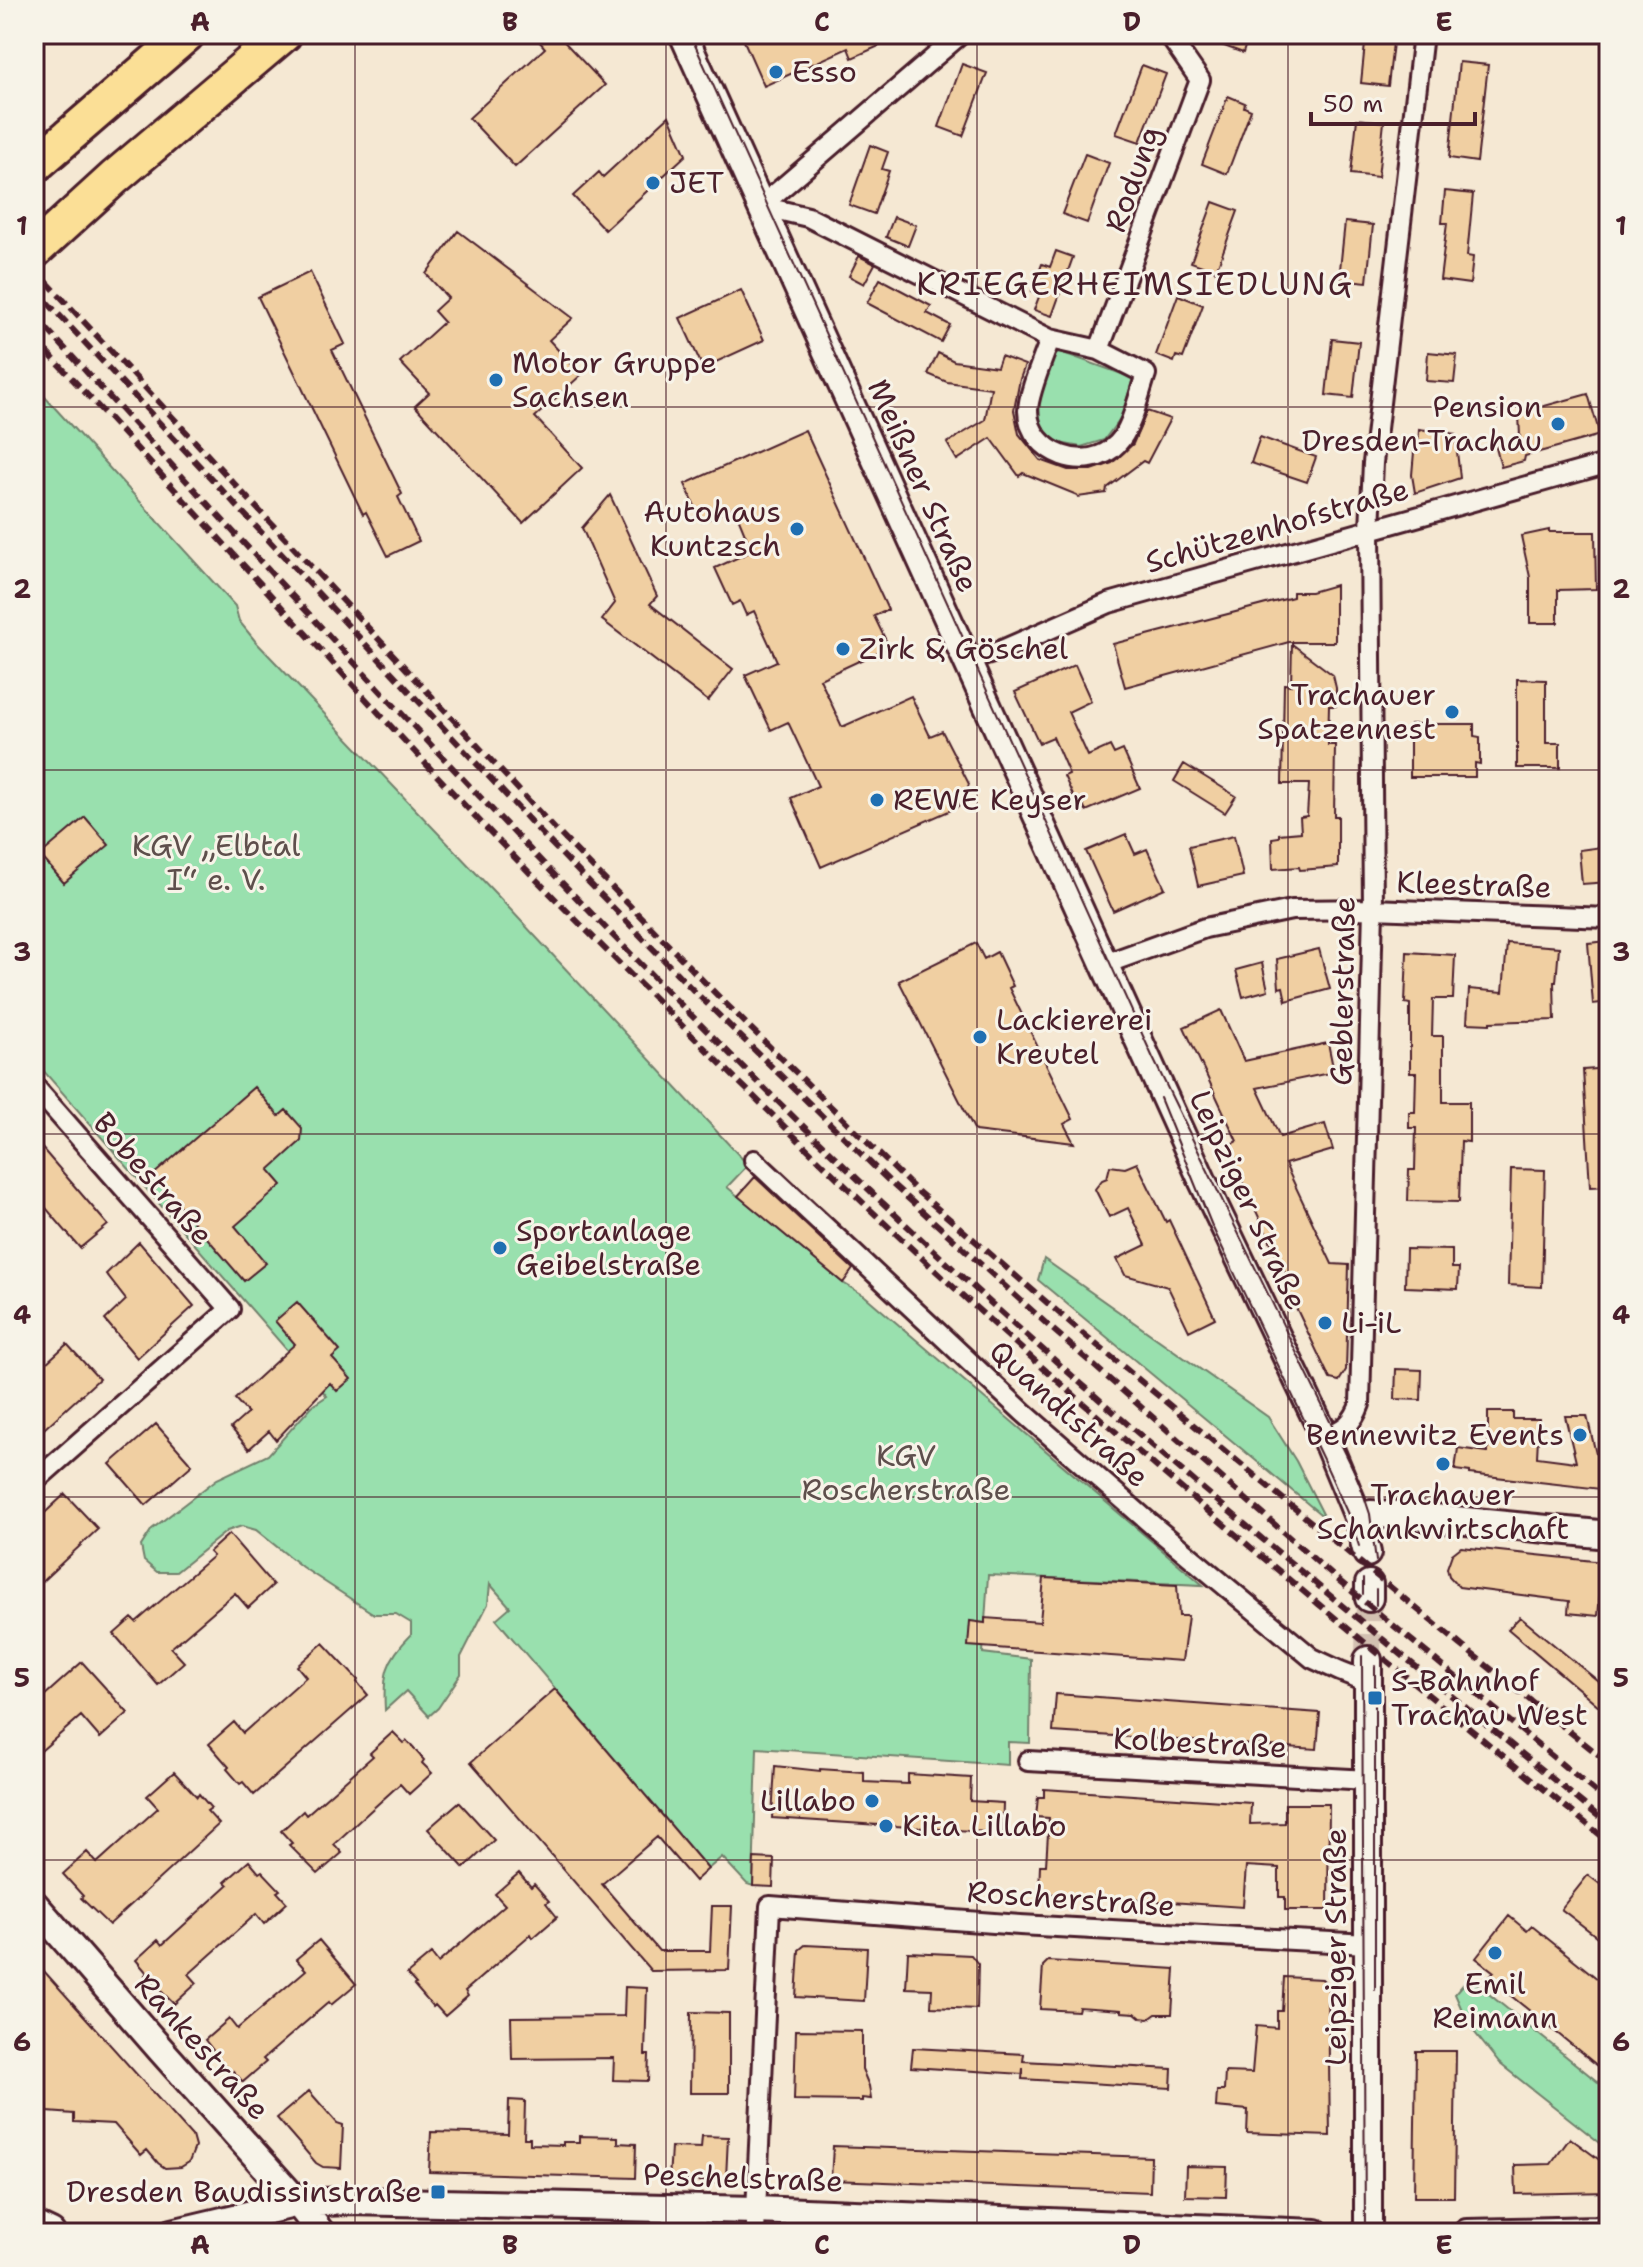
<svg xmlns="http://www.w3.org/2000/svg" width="1643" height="2267" viewBox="0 0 1643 2267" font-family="'Shantell Sans',sans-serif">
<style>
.green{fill:#99e0ae;stroke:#72806c;stroke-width:2}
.building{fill:#f0cfa2;stroke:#4a1f2b;stroke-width:2}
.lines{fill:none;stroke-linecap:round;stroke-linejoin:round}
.secondary-tunnel{stroke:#d3c0b1;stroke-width:26;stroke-dasharray:26 13;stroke-linecap:butt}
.street-casing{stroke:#4a1f2b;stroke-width:24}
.secondary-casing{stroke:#4a1f2b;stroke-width:32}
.highway-casing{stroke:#4a1f2b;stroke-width:40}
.street{stroke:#f7f3e8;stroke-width:18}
.secondary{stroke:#f7f3e8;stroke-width:26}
.highway{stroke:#fbdf96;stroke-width:34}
.tram{stroke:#4a1f2b;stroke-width:2}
.rail{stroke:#4a1f2b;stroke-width:6;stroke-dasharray:12 6;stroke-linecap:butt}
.grid{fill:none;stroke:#4a1f2b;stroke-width:2;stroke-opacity:0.55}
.poi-dot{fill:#1f6fb2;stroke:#f7f3e8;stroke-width:3}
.labels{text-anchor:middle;stroke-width:6;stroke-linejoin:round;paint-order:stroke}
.poi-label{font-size:30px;fill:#4a1f2b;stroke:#f7f3e8;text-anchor:start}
.street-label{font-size:30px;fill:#4a1f2b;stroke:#f7f3e8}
.park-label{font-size:30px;fill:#5e4f4c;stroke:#f7f3e8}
.neighbourhood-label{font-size:32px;letter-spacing:2px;fill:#4a1f2b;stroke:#f7f3e8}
.neatline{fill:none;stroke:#4a1f2b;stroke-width:3}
.grid-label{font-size:26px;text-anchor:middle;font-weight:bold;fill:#4a1f2b}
</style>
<rect width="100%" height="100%" fill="#f5e8d3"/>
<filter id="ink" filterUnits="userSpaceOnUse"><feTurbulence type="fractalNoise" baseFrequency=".0125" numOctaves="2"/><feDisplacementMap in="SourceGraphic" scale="16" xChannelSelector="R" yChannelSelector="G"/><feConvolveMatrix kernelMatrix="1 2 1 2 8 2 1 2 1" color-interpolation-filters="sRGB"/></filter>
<g filter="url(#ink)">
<path class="green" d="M1055,350l78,28 -11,38 -18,24 -23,7 -27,-5 -14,-15 -1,-31z
M34,385l201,221 4,15 17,21 239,251 253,272 -21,22 116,96 22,13 338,289 -215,-10 -5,78 48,6 -1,84 -22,-1v23l-251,-17 -4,138 -6,-2 -25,-27 -14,12 -212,-250 14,-12 -20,-23 -2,20 -27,53v17l-23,34 -9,8 -23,-25 -21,19c-2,-35 0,-49 26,-75v-12l-15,-9h-22l-72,-47 -46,-37 -14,-4 -15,5 -51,41h-19l-13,-11 -3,-15 11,-17 65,-50 51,-24 44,-49 15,-10 -293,-336z
M1044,1259l224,158 28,44 29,57 -287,-238z
M1469,1978l140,113v59l-110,-87 -31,-39 -13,-30z"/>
<path class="building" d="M533,34h24l48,51 -90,82 -46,-49 76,-70z
M760,34h146l-54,24 -4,-10 -84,38 -20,-45z
M1197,34h52l-6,19 -46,-17z
M1366,34h28l-6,52 -27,-3z
M1459,62l29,3 -11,97 -28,-4z
M962,64l25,9 -24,63 -24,-9z
M1142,65l24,9 -26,68 -24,-8z
M1228,96l17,7 -1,4 7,3 -24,64 -25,-10z
M669,116l17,39 -81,75 -32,-34 26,-24 4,5z
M1357,119l27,3 -6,55 -27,-3z
M870,145l18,7 -6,17 7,2 -15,43 -25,-9z
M1085,154l24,9 -22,60 -25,-9z
M1445,191l28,3 -6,62 6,1 -3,27 -30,-4 7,-57h-5z
M1213,202l25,9 -22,60 -25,-9z
M894,217l22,8 -8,21 -22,-9z
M1345,222l28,3 -6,57 -28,-3z
M458,231l115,87 -24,22 32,35 -46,42 47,51 -59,55 -108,-117 14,-13 -29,-31 44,-40 -10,-11 14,-13 -22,-24z
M1056,251l17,6 -21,59 -18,-6 6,-16 -8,-3 10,-27 8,3z
M859,256l16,8 -11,20 -15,-8z
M310,272l35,72 -13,6 70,144 -4,3 21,44 -31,15 -22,-44 -3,2 -105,-217z
M880,279l51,27 -4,7 23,12 -9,17 -74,-39z
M741,290l23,50 -61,28 -23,-50z
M1178,295l25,10 -20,53 -7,-2 -2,6 -18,-7z
M1332,339l27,3 -6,56 -27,-3z
M1428,352l29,3 -3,28 -28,-2z
M938,353l16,8 43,6 4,-11 24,9 -5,14 -6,31 5,24 21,26 28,10h24l20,-7 21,-19 14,-33 23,8 -23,44 -4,-2 -36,27 -1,5 -28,4 -1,-2 -54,-22 -4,3 -28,-38 -34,22 -10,-17 38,-23 6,-32 -44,-6 -19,-8z
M1588,394l12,41 -75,21 -1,5 -23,6 -6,-23 25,-7 -1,-24z
M1419,429l36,5 5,44 -45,15 -3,-18 2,-23h4z
M805,430l83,180 -14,6 15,31 -69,32 22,48 69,-31 19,40 12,-5 27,53 -6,17 -7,7 -135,59 -30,-69 27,-12 -30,-64 -17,8 -26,-55 32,-14 -23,-50 -8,4 -6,-14 -8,4 -17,-37 37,-17 -18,-44 -32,15 -17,-38z
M1260,437l56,20 -9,25 -56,-19z
M610,495l47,101 -7,8 83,65 -25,32 -106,-81 13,-17 -33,-75z
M1549,530v2h46l1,57 -38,1v33h-28v-46l-9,-41z
M1335,585v57h-46l-164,45 -12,-43 180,-47v-5h18z
M1292,644l41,31 3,13v18h-7l-1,39h7l-1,71h4v51l-38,3 -1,-3 -26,2 -1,-31 7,-1v-3l22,-2 -1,-15 7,-1 2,-32h-27l2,-100 7,1z
M1075,665l16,36 -23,11 20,44 22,-10 4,8 9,-4 17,38 -54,23 -6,-13 -5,2 -11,-24 5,-2 -16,-37 -14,6 -24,-51z
M1517,679l29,1v63h14v25h-43z
M1410,724h64v12l6,1v27l-5,-1v14h-65z
M1184,764l52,32 -11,17 -51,-32z
M85,817l24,28 -45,38 -24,-28z
M1126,834l9,20 12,-5 18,39 -52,23 -27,-60z
M1234,836l9,40 -45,10 -9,-40z
M1609,846v36l-27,2 -3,-34z
M1609,941v61l-16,2 -5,-61z
M976,943l8,16 13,-7 16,34 -4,2 64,131 -9,5 10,19 -99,-12 -76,-150z
M1507,943l52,4 -3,35h-2l1,38 -65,2v2l-23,-1 2,-34 34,3z
M1319,949l11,40 -44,12 -3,-14 -4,1 -2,-29z
M1407,952l48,3 -2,44h-20l-1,37h11v66h26v40l-8,-1 -2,61 -51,-1 1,-31h6l1,-42h-7v-16h6l1,-39h-6v-69l-5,-1z
M1262,963l6,27 -25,7 -7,-27z
M1221,1010l23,51 84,-18 6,29 -77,16 23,49 45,-13 8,26 -48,14 47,100 17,1 -3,105 -7,11 -9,-2 -49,-103 4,-3 -59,-126 11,-6 -53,-114z
M1609,1068v118l-19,1 -7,-117z
M254,1087l25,29 7,-6 16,18 -1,13 -32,29 13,15 -47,41 31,37 -22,18 -91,-106z
M34,1139l74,86 -28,23 -46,-54z
M1137,1163l29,59 3,-2 46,98 -26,13 -21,-44 -43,-12 -8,-16 29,-14 -18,-37 -19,9 -14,-28 7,-9 5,-2 3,-12 15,2z
M1511,1169l34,1 -3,117 -34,-2z
M755,1177l98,92 -10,14 -105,-87z
M139,1242l55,64 -57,52 -32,-38 21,-20 -20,-26z
M1406,1249l46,1v18h7l-1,21 -53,-2z
M297,1302l43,49 -8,7 19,21 -14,12 -7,-8 -54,57 -7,-9 -20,18 -18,-21 17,-15 -13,-14 60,-55 -20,-23z
M67,1344l32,35 -65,59v-64z
M1396,1369l26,1 -1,30 -26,-1z
M1488,1412h25v7h26l-2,38 39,5 -11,-46h22l9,38 13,2v34l-139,-16v-2l-15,-2 3,-22 30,4z
M156,1424l36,41 -46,40 -36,-41z
M65,1494l33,35 -64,60v-66z
M229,1534l44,51 -25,23 -13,-15 -64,55 13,14 -26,23 -44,-51 18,-16 4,4 77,-66 -4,-4z
M1461,1547l142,15 -5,54 -30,-3 1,-12 -110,-14 -10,-11 -2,-8 5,-14z
M1044,1578l133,7 2,31h9l-6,45 -214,-15 2,-25 15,2v-5l55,4z
M1520,1617l89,73 -3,22 -98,-83z
M323,1643l35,37 -1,2 11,13 -114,100 -11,-13 -3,2 -13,-15 2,-2 -20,-23 25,-22 9,11 63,-56 -9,-11z
M82,1662l46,51 -28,25 -19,-22 -47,41v-52z
M555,1689l153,180 -13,12 -38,-44 -55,47 57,67h51l2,-45h20l-3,64 -78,1 -180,-209z
M1056,1694l264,19 -3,36 -264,-17z
M393,1732l11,11 3,-2 17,19 -2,3 10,10 -23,21 -9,-10 -31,28 -35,32 8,9 -24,21 -29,-29 3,-2 -11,-12 22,-20 3,4 67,-59 -3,-3z
M775,1766l45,5v-2l44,3v10l44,2v-10l63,4 -1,23 33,2 -1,30 -230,-15z
M174,1772l23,25 2,-3 12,14 -4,3 12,13 -110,101 -28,-27 2,-2 -20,-22 24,-22 10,11 61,-55 -11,-12z
M1044,1789l207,14 -1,21 35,-1v-19h44l-1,106h-43v-13h-6v-29l-33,-2 -3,41 -204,-14 1,-28h6l3,-47 -13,-1 2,-20h6z
M459,1802l35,38 -30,28 -36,-39z
M754,1858l20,1 -1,28 -20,-1z
M249,1861l10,12 3,-2 18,19 -3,2 10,11 -23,21 -8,-10 -67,60 8,9 -23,21 -29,-29 2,-2 -11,-13 22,-20 4,5 66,-60 -3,-3z
M519,1873l12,14 3,-3 15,17 -3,2 11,14 -24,21 -2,-4 -66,57 3,5 -23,20 -10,-11 -2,2 -19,-22 2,-1 -9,-10 24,-20 7,9 67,-58 -10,-11z
M1588,1875l21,16v55l-48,-37z
M1509,1916l18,15 5,-5 77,62v87l-120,-97 5,-6 -18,-14z
M319,1940l37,44 -25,21 -2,-3 -66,57 3,3 -23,20 -10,-11 -2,2 -26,-33 24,-21 8,10 69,-59 -10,-11z
M805,1945l62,3 -3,53 -68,-4 3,-47z
M908,1952l63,3 7,9 -1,45 -46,-2 1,-18 -26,-1z
M34,1960l158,176 3,11 -6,15 -8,5 -16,1 -7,-5 -11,-13 -6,5 -27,-31 -40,-2v-8l-40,-3z
M1048,1961l127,8 -3,45h-16l-7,5 -8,-1 -6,-5 -14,-1v-2l-42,-3 -1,4 -38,-2 3,-43z
M1284,1977l38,2 6,7 2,150 -83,-3 1,-23 -32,-3 1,-16h7l1,-19 27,1 4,-47 21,2v-17h5z
M625,1987l22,1 -2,67h4l-1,26 -35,-1 1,-22 -102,1 -1,-42 113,-1z
M691,2012l38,1v80h-39z
M796,2030l66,1v38l7,17 2,13 -9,-1v3l-68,-1z
M913,2048l111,6 -1,7 149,8 -1,19 -149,-9 1,-11v6l-112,-7z
M1416,2051h40l-2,146h-40z
M309,2091l28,32 6,2 -2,43 -18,-1 -7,-4 -39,-45z
M509,2100l16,1 -1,37h6v6l33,1v-3h16v-6l39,1v6l18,1 -1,34 -206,-6 2,-40 77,2z
M702,2136l26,1 -2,41 -6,4 -51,-2 2,-33 30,1z
M1570,2138l39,29v25l-93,2 -1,-29 36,-1z
M833,2146l318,11 -1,35 -319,-12z
M1186,2166l41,1 -1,30 -41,-1z"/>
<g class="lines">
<path class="secondary-tunnel" d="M1368,1660l1,-62"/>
<g class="street-casing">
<path id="street" d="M961,34l-200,172 47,11 242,122
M1050,339l49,11 47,24c-7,20 -14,55 -29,70 -29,31 -88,10 -89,-33 0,-18 16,-54 22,-72z
M1099,350l101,-270 -32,-46
M967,661l35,-11 107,-47 500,-140
M1105,964l100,-36 87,-18 81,-1 236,9
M34,1086l196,223 -196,173
M754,1160l269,252 128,112 161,134 28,13 28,11
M1325,1437c19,-8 28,-13 35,-33l13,-495 -3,-380 3,-66 50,-429
M1028,1761l340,19
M755,2233l15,-327 250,19 348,19"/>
</g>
<g class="secondary-casing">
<path id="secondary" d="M683,34l520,1148 122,255 33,80 9,36
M1358,1517l12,-3 34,1 205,20
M1369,1598v-14
M1368,1660v573
M34,1904l127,146 137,153 23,30
M34,2225l17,8
M172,2233l126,-30 51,-2 407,9 560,23
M1467,2233l130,-3 12,-3"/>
</g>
<g class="highway-casing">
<path id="highway" d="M34,166l153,-132
M34,251l80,-73 170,-144"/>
</g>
<use href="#street" class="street"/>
<use href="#secondary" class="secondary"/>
<use href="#highway" class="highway"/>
<path class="tram" d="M690,34l463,1024 206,423 11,33 6,47
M1160,1098l52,128 116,244 23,51 8,25
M1363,1579v15
M1376,1605v-16
M1362,1656l3,577
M1375,1990v-324"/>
<path class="rail" d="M34,268l521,561 167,171 194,190 164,141 225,186 157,129 147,117
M34,288l510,548 148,153 198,193 159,144 282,248 278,229
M34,315c278,302 552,606 850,889 231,219 479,419 725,621
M34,338c138,146 271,297 408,443 65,70 132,137 199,204 78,77 156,155 235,230 234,221 483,424 733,627"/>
</g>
</g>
<path class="grid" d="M355,34v2199M666,34v2199M977,34v2199M1288,34v2199M34,407h1575M34,770h1575M34,1134h1575M34,1497h1575M34,1860h1575"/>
<g class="poi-dot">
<circle cx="776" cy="72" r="8"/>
<circle cx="653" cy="183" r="8"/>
<circle cx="496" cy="380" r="8"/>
<circle cx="1558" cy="424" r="8"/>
<circle cx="797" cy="529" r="8"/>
<circle cx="843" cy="649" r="8"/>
<circle cx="1452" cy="712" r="8"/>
<circle cx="877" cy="800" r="8"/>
<circle cx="980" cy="1037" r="8"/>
<circle cx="500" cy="1248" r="8"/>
<circle cx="1325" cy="1323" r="8"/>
<circle cx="1580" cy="1435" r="8"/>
<circle cx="1443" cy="1464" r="8"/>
<rect x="1367" y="1690" width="16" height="16" rx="4"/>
<circle cx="872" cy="1801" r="8"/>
<circle cx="886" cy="1826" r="8"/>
<circle cx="1495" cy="1953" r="8"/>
<rect x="430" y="2184" width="16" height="16" rx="4"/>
</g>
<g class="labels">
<g class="poi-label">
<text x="792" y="82">Esso</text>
<text x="669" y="193">JET</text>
<text x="512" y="373">Motor Gruppe<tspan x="512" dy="34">Sachsen</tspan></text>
<text x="1542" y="417" text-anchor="end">Pension<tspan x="1542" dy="34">Dresden-Trachau</tspan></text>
<text x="781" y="522" text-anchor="end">Autohaus<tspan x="781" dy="34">Kuntzsch</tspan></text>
<text x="859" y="659">Zirk &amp; Göschel</text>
<text x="1436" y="705" text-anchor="end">Trachauer<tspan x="1436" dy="34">Spatzennest</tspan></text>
<text x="893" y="810">REWE Keyser</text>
<text x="996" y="1030">Lackiererei<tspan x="996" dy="34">Kreutel</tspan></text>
<text x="516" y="1241">Sportanlage<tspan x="516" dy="34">Geibelstraße</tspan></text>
<text x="1341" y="1333">Li-iL</text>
<text x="1564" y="1445" text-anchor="end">Bennewitz Events</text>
<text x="1443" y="1505" text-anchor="middle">Trachauer<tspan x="1443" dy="34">Schankwirtschaft</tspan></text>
<text x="1391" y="1691">S-Bahnhof<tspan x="1391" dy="34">Trachau West</tspan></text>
<text x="856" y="1811" text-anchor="end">Lillabo</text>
<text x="902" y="1836">Kita Lillabo</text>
<text x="1495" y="1994" text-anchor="middle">Emil<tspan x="1495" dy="34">Reimann</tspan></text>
<text x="422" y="2202" text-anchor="end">Dresden Baudissinstraße</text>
</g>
<g class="street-label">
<text transform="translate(1133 179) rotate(-70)" y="10">Rodung</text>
<text transform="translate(923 486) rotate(66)" y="10">Meißner Straße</text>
<text transform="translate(1277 526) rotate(-16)" y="10">Schützenhofstraße</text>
<text transform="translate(1474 885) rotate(2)" y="10">Kleestraße</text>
<text transform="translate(1343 991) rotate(-89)" y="10">Geblerstraße</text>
<text transform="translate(153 1179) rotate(49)" y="10">Bobestraße</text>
<text transform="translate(1248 1200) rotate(65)" y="10">Leipziger Straße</text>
<text transform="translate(1069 1414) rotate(42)" y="10">Quandtstraße</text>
<text transform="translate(1200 1743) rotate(3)" y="10">Kolbestraße</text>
<text transform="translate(1071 1899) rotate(4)" y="10">Roscherstraße</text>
<text transform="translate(1336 1947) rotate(-90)" y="10">Leipziger Straße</text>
<text transform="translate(202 2047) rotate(48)" y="10">Rankestraße</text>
<text transform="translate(743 2178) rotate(2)" y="10">Peschelstraße</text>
</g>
<g class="park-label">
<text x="216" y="856">KGV „Elbtal<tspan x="216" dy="34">I“ e. V.</tspan></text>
<text x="906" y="1466">KGV<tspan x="906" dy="34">Roscherstraße</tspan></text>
</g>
<g class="neighbourhood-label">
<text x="1135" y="295">KRIEGERHEIMSIEDLUNG</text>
</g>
</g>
<rect width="1643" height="2267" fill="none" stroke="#f7f3e8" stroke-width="88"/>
<path d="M1311 112v12h164v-12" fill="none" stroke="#4a1f2b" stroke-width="4"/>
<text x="1323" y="112" font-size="24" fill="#4a1f2b" stroke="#f7f3e8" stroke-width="6" paint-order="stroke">50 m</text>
<rect x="44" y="44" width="1555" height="2179" class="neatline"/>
<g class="grid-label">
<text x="200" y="31">A</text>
<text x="510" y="31">B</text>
<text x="822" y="31">C</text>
<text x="1132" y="31">D</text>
<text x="1444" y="31">E</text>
<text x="22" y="235">1</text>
<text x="1621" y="235">1</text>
<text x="22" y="598">2</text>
<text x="1621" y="598">2</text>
<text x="22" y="961">3</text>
<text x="1621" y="961">3</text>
<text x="22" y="1324">4</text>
<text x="1621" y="1324">4</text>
<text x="22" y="1687">5</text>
<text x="1621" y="1687">5</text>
<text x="22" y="2051">6</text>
<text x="1621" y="2051">6</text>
<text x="200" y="2254">A</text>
<text x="510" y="2254">B</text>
<text x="822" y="2254">C</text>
<text x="1132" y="2254">D</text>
<text x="1444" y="2254">E</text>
</g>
</svg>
